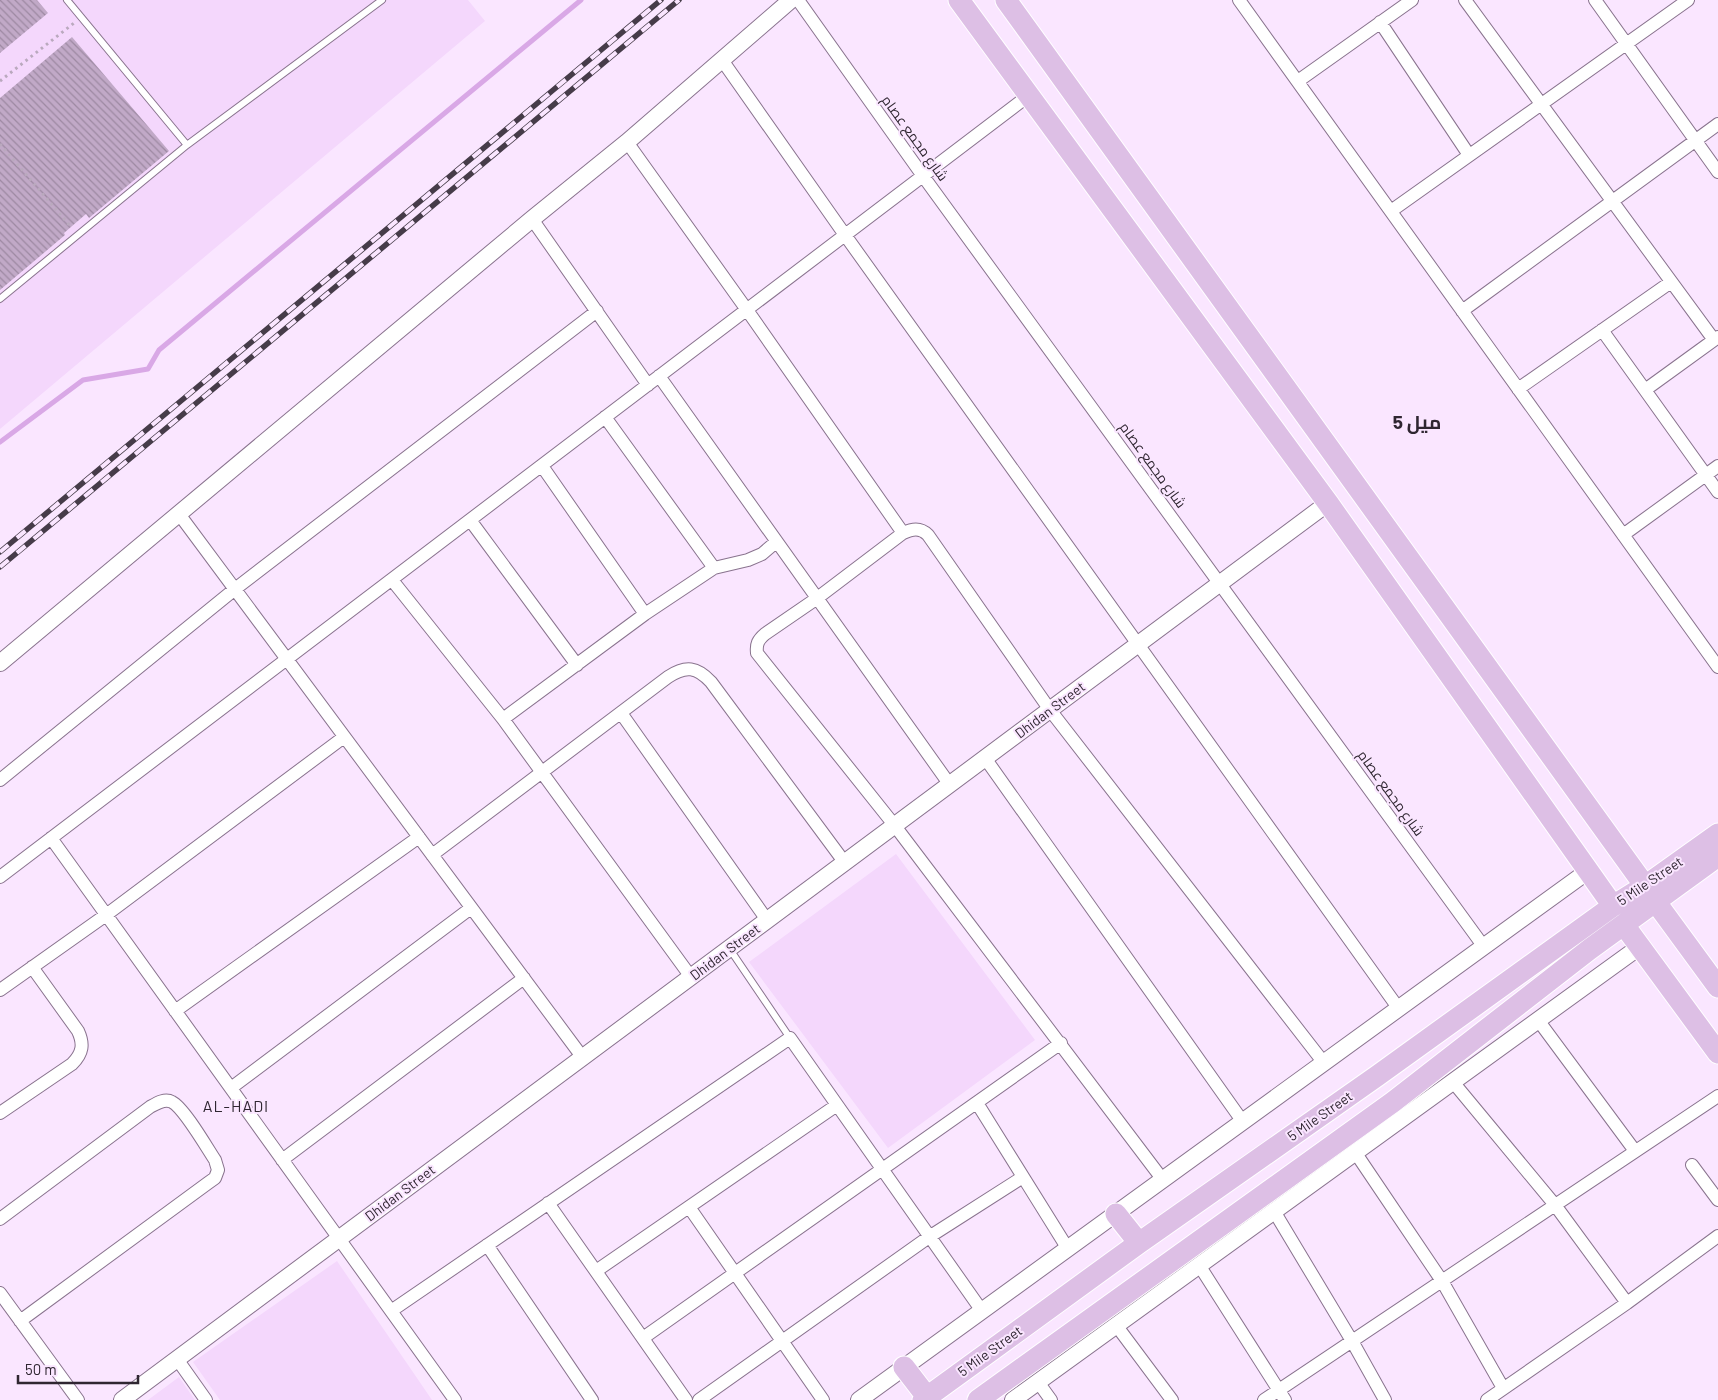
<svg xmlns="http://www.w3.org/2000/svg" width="1718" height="1400" viewBox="0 0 1718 1400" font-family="Barlow,Cairo,sans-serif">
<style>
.built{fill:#f4d7fc}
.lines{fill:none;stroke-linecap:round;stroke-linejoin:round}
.stream{stroke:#d9a8e6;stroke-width:5}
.building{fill:url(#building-back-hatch)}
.service-casing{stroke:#89738e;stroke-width:8}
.minor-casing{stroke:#89738e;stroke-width:14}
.tertiary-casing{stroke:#89738e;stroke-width:18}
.primary-casing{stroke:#fff;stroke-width:23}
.path{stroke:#baa9be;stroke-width:3;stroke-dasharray:2.5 4;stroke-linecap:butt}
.service{stroke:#fff;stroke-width:6}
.minor{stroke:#fff;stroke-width:12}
.tertiary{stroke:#fff;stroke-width:16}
.primary{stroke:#ddbfe5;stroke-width:21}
.rail-casing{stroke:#463c49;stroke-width:5.5}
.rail{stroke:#fae6ff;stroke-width:4;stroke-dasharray:11;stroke-linecap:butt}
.labels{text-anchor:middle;stroke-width:4;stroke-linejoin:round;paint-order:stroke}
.street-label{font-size:14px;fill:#2f2631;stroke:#fae6ff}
.quarter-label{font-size:16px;letter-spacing:1px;fill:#2f2631;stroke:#fae6ff}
.district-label{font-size:19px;font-weight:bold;fill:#2f2631;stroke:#fae6ff}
</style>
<defs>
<pattern id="building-back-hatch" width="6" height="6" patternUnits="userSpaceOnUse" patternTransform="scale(1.25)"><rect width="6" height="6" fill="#c1a9c7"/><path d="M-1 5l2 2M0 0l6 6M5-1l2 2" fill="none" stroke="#9d89a2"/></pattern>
</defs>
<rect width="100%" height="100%" fill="#fae6ff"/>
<path class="built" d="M0,0h468l17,21 -485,408z
M896,854l139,186 -147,108 -139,-186z
M337,1261l95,139h-212l-27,-38z
M179,1377l16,23h-47z"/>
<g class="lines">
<path class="stream" d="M0,442l83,-62 65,-11 11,-19 422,-350"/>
</g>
<path class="building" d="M0,0h37l11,13 -48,40z
M72,37l97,114 -80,67 -3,-4 -22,19 1,2 -65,55v-192z"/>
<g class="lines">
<g class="service-casing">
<path id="service" d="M187,145l195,-145
M0,299l187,-154 -120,-145
M729,948l61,90"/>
</g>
<g class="minor-casing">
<path id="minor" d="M798,0l125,176 561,771
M1239,0l479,667
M1465,0l249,340
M1595,0l123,172
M1380,22l89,133
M722,60l123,175 554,774
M1298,81l114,-81
M627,142l120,168 156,223
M1391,211l297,-211
M532,219l116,166
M1462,311l256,-187
M1602,330l116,162
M659,376l291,409
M1518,389l153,-107
M1645,390l73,-53
M605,417l109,151
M542,466l103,148
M179,514l404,544
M470,520l107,145
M1623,535l95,-69
M392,580l111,139 188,258
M621,713l146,207
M503,719l142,-105 69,-46 34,-8 14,-6 14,-12
M985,758l258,364
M0,780l235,-191 362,-278
M51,838l404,562
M432,855l236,-178c18,-12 29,-10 43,5l134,181
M0,877l1028,-781
M0,990l106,-75 238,-178
M175,1011l244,-174
M1538,1020l97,131
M1453,1082l102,123 72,98
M231,1088l240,-180
M977,1103l91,146
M0,1113l72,-49c11,-11 12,-20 6,-33l-46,-64
M1355,1152l87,129 61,107
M282,1160l242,-182
M1692,1165l26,35
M1163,1180l-268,-354 -138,-173c-1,-9 1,-13 8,-19l51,-35 87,-66c9,-4 17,-6 25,2l122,175 274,353
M548,1203l138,197
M689,1207l134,193
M1274,1211l78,130 33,59
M0,1219l150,-112c7,-4 15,-9 22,-5 12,6 35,46 43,58l3,10 -3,8 -7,5 -188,138
M487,1245l105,155
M1199,1265l86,135
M596,1271l241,-166
M0,1293l78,107
M391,1311l399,-273 192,273
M1116,1325l56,75
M643,1338l418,-295
M177,1359l29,41
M1038,1382l13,18
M699,1400l230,-163 94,-60
M1264,1400l454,-304
M1487,1400l140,-97 91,-67"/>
</g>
<g class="tertiary-casing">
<path id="tertiary" d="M0,663l532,-444 95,-77 164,-142
M122,1400l1206,-897
M859,1400l729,-529
M1013,1400l622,-450"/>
</g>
<g class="primary-casing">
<path id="primary" d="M959,0l369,503 285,403
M1006,0l639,886
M1655,901l63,86
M1624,925l94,128
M1116,1214l23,29
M904,1367l23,30
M923,1400l216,-157 238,-167 236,-170 32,-20 73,-52
M978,1400l415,-298 197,-153 128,-93"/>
</g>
<path class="path" d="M0,81l74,-58
M0,144l71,83"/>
<use href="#service" class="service"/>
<use href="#minor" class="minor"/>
<use href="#tertiary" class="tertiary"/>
<use href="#primary" class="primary"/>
<g class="rail-casing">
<path id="rail" d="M0,552l661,-552
M0,567l679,-567"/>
</g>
<use href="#rail" class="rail"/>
</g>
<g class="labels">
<g class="street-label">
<text transform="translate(915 138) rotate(54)" y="5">شارع مجمع عصام</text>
<text transform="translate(1153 465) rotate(54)" y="5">شارع مجمع عصام</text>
<text transform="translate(1050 710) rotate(-37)" y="5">Dhidan Street</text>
<text transform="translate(1391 793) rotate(54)" y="5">شارع مجمع عصام</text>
<text transform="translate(1650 881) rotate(-34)" y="5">5 Mile Street</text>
<text transform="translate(725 952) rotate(-37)" y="5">Dhidan Street</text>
<text transform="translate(1320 1116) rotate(-35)" y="5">5 Mile Street</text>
<text transform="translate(400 1193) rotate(-37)" y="5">Dhidan Street</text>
<text transform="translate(990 1351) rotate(-36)" y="5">5 Mile Street</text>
</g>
<g class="quarter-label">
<text x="236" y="1112">AL-HADI</text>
</g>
<g class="district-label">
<text x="1417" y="429">5 ميل</text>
</g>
</g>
<path d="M18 1375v8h120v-8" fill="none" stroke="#2f2631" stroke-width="2.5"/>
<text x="25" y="1375" font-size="15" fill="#2f2631" stroke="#fae6ff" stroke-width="4" paint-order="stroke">50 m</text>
</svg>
